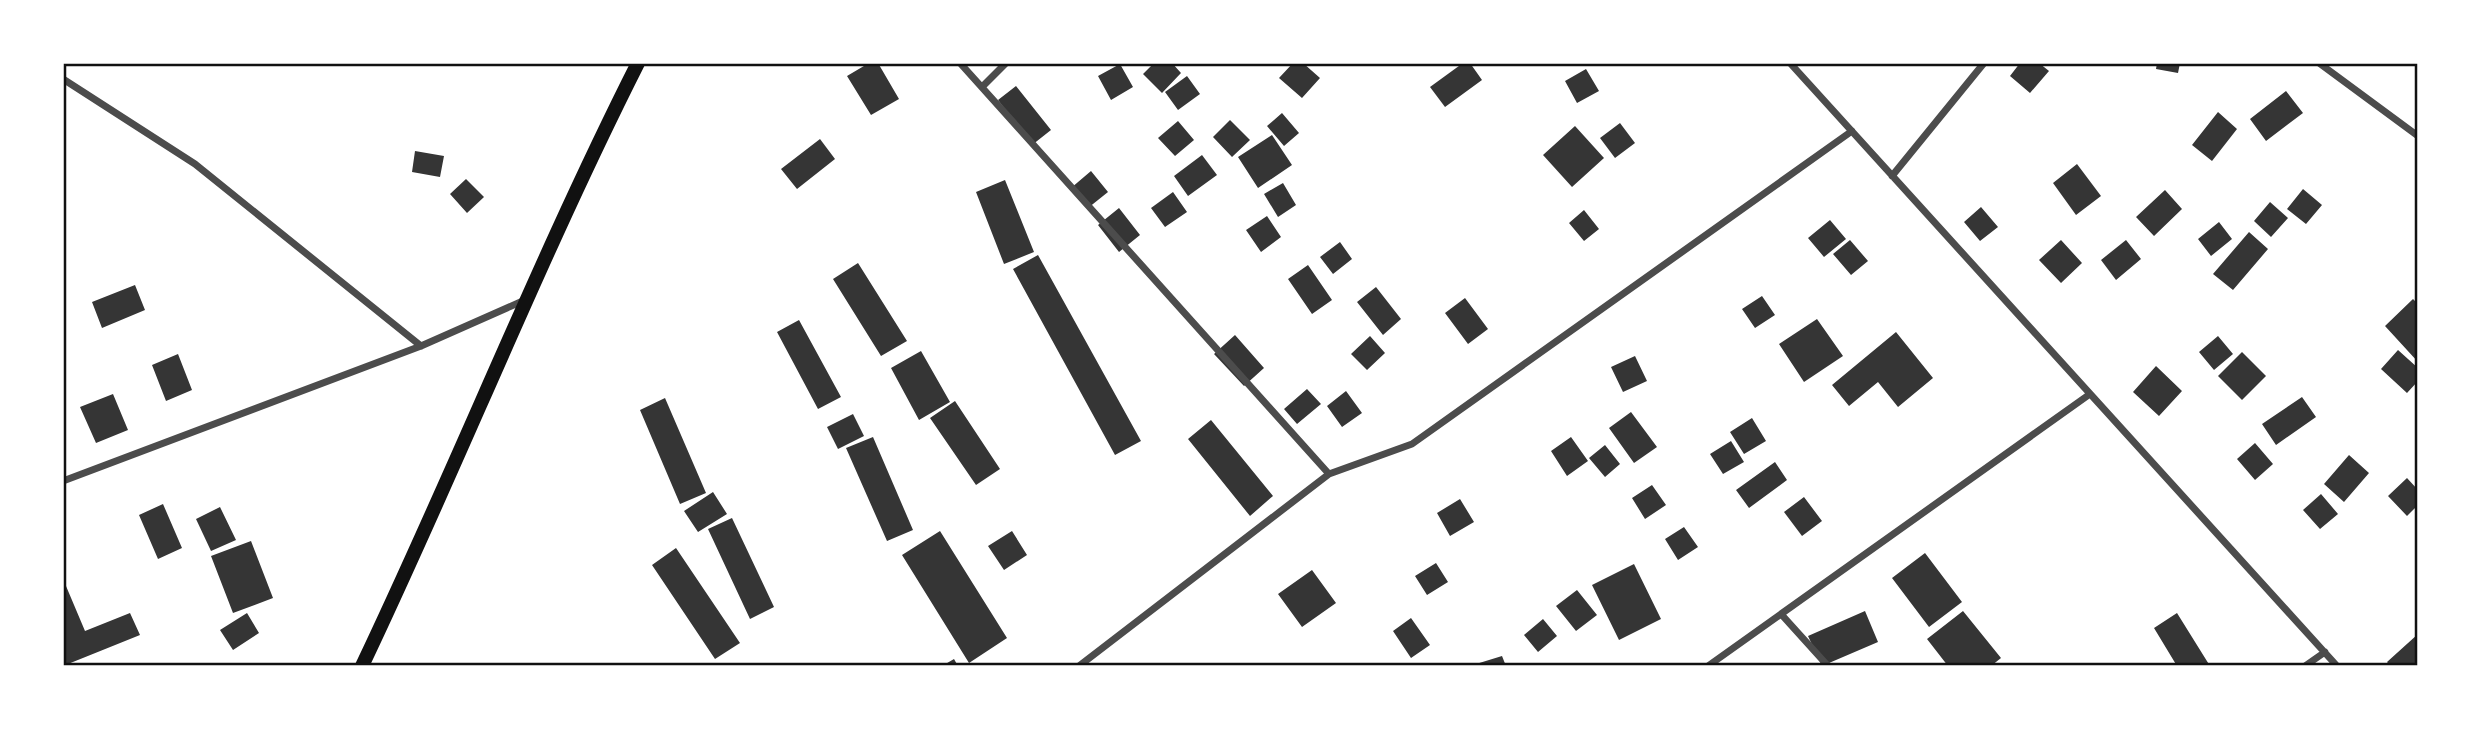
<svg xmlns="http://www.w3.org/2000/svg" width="2481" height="729" viewBox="0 0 2481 729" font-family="Lato,sans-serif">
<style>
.building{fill:#353535}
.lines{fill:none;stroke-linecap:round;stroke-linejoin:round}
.minor{stroke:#4c4c4c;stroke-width:7}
.secondary{stroke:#111;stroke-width:14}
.neatline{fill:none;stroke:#111;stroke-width:2.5}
</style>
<rect width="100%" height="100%" fill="#fff"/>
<path class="building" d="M869,63h9l21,36 -28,16 -24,-39z
M1154,63h18l9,10 -19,20 -19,-19z
M1293,63h10l17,15 -18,20 -23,-20z
M1463,63h7l12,17 -37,27 -15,-20z
M2020,63h19l10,8 -19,22 -20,-17z
M2157,63h23l-2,10 -22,-4z
M1120,64l13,23 -22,13 -13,-24z
M1586,69l13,22 -22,12 -12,-22z
M1187,76l13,18 -22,16 -13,-18z
M1016,86l35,44 -19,15 -34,-45z
M2286,91l17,22 -37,28 -16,-22z
M2218,112l19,17 -25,32 -20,-16z
M1282,113l17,20 -15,13 -17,-20z
M1230,120l20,20 -18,17 -19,-20z
M1178,121l16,19 -19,16 -17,-18z
M1620,123l15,20 -20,15 -15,-20z
M1575,126l29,32 -32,29 -29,-32z
M1272,135l20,30 -34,23 -20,-31z
M820,139l15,20 -38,30 -16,-20z
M415,151l29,5 -4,21 -28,-5z
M1202,155l15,20 -29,21 -14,-20z
M2077,164l24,32 -25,19 -23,-32z
M1091,171l17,21 -20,16 -17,-20z
M466,179l18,18 -17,16 -17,-19z
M1005,180l29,72 -30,12 -28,-72z
M1283,183l13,22 -18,12 -14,-23z
M2303,189l19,16 -16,19 -19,-15z
M2165,190l17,19 -28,27 -18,-19z
M1173,192l14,20 -22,15 -14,-19z
M2270,202l18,16 -17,19 -17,-16z
M1981,207l17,20 -18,14 -16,-19z
M1119,208l21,27 -21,17 -21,-27z
M1584,210l15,19 -15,12 -15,-18z
M1267,216l14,21 -20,15 -15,-22z
M1830,220l16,19 -22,18 -16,-19z
M2219,222l13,17 -21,17 -13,-17z
M2249,232l19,17 -35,41 -20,-16z
M1850,240l18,21 -17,14 -18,-21z
M2061,240l21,23 -21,20 -22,-23z
M2126,240l15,19 -25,21 -15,-20z
M1340,242l12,17 -19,15 -13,-17z
M1038,255l103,186 -26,14 -102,-186z
M858,263l49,78 -26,15 -48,-77z
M1308,265l24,35 -20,14 -24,-35z
M135,285l10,25 -43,18 -10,-26z
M1376,287l25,32 -18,16 -26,-33z
M1762,296l13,19 -20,13 -13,-19z
M1465,298l23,31 -20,15 -23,-31z
M2413,299l5,5v58l-33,-36z
M1817,319l26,37 -39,26 -25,-38z
M799,320l42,77 -23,12 -41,-77z
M1896,332l37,46 -35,29 -20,-25 -29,24 -17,-21z
M1235,335l29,33 -20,18 -30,-32z
M1370,336l15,17 -18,17 -16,-16z
M2218,336l15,18 -19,16 -15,-18z
M2398,350l20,18v13l-11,12 -26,-24z
M921,351l29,51 -31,18 -28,-52z
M2242,352l24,24 -24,24 -24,-24z
M178,354l14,36 -26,11 -14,-36z
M1635,356l12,25 -24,11 -12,-25z
M2156,366l26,25 -23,25 -26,-24z
M1307,389l14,15 -24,20 -13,-15z
M1346,391l16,22 -20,14 -15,-21z
M113,394l15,36 -32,13 -16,-36z
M2302,397l14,20 -40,28 -14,-21z
M665,398l41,95 -26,11 -40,-94z
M955,401l45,68 -24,16 -46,-67z
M1631,412l26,35 -23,16 -25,-35z
M853,414l11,22 -26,13 -11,-22z
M1752,418l14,23 -22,13 -14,-22z
M1211,420l62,76 -23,20 -62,-77z
M873,437l40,93 -26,11 -41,-93z
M1571,437l17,24 -21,15 -16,-25z
M1731,441l13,21 -21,12 -13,-20z
M2255,443l18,21 -18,16 -18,-21z
M1605,445l15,19 -15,13 -16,-19z
M2349,455l20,18 -25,29 -20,-18z
M1775,462l12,18 -38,28 -13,-18z
M2407,478l11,12v15l-11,11 -19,-20z
M1652,485l14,20 -21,14 -13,-21z
M713,492l14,22 -29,18 -14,-21z
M2321,494l17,20 -18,15 -17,-19z
M1804,497l18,24 -20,15 -18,-24z
M1460,499l14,23 -24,14 -13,-23z
M163,504l19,44 -24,11 -19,-44z
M220,507l16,33 -25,11 -15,-32z
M732,518l42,89 -24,12 -42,-90z
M1684,527l14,20 -20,13 -13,-21z
M940,531l67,107 -38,25 -67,-108z
M1012,531l15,24 -23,15 -16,-24z
M251,541l22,57 -40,15 -22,-57z
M676,548l64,95 -25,16 -63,-94z
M1925,553l37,49 -33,25 -37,-49z
M1436,563l12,19 -21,13 -12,-19z
M1634,564l27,55 -42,21 -27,-55z
M1312,570l24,33 -34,24 -24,-33z
M66,586l19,45 45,-18 10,22 -77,31v-79z
M1577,590l20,25 -21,16 -20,-25z
M1865,611l13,31 -56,24 -14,-30z
M1963,611l38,47 -10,8h-43l-21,-27z
M247,613l12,20 -26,17 -13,-20z
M2177,613l33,53h-33l-23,-38z
M1411,618l19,27 -19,13 -18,-27z
M1543,619l14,17 -19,16 -14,-17z
M2418,634v32h-28l-3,-4z
M1502,656l4,10h-29l-1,-2z
M954,659l4,7h-16z"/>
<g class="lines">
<path class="minor" d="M960,63l369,411
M1790,63l547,603
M2319,63l99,73
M63,79l132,85 226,182
M982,87l24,-24
M1892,176l92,-113
M63,481l358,-135 104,-46
M1781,614l47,52
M1079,666l250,-192 83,-30 440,-313
M1708,666l382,-272
M2305,666l20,-14"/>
<path class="secondary" d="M362,666c95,-199 176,-405 276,-603"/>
</g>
<rect width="2481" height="729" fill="none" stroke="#ffffff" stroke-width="130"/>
<rect x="65" y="65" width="2351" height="599" class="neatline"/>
</svg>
